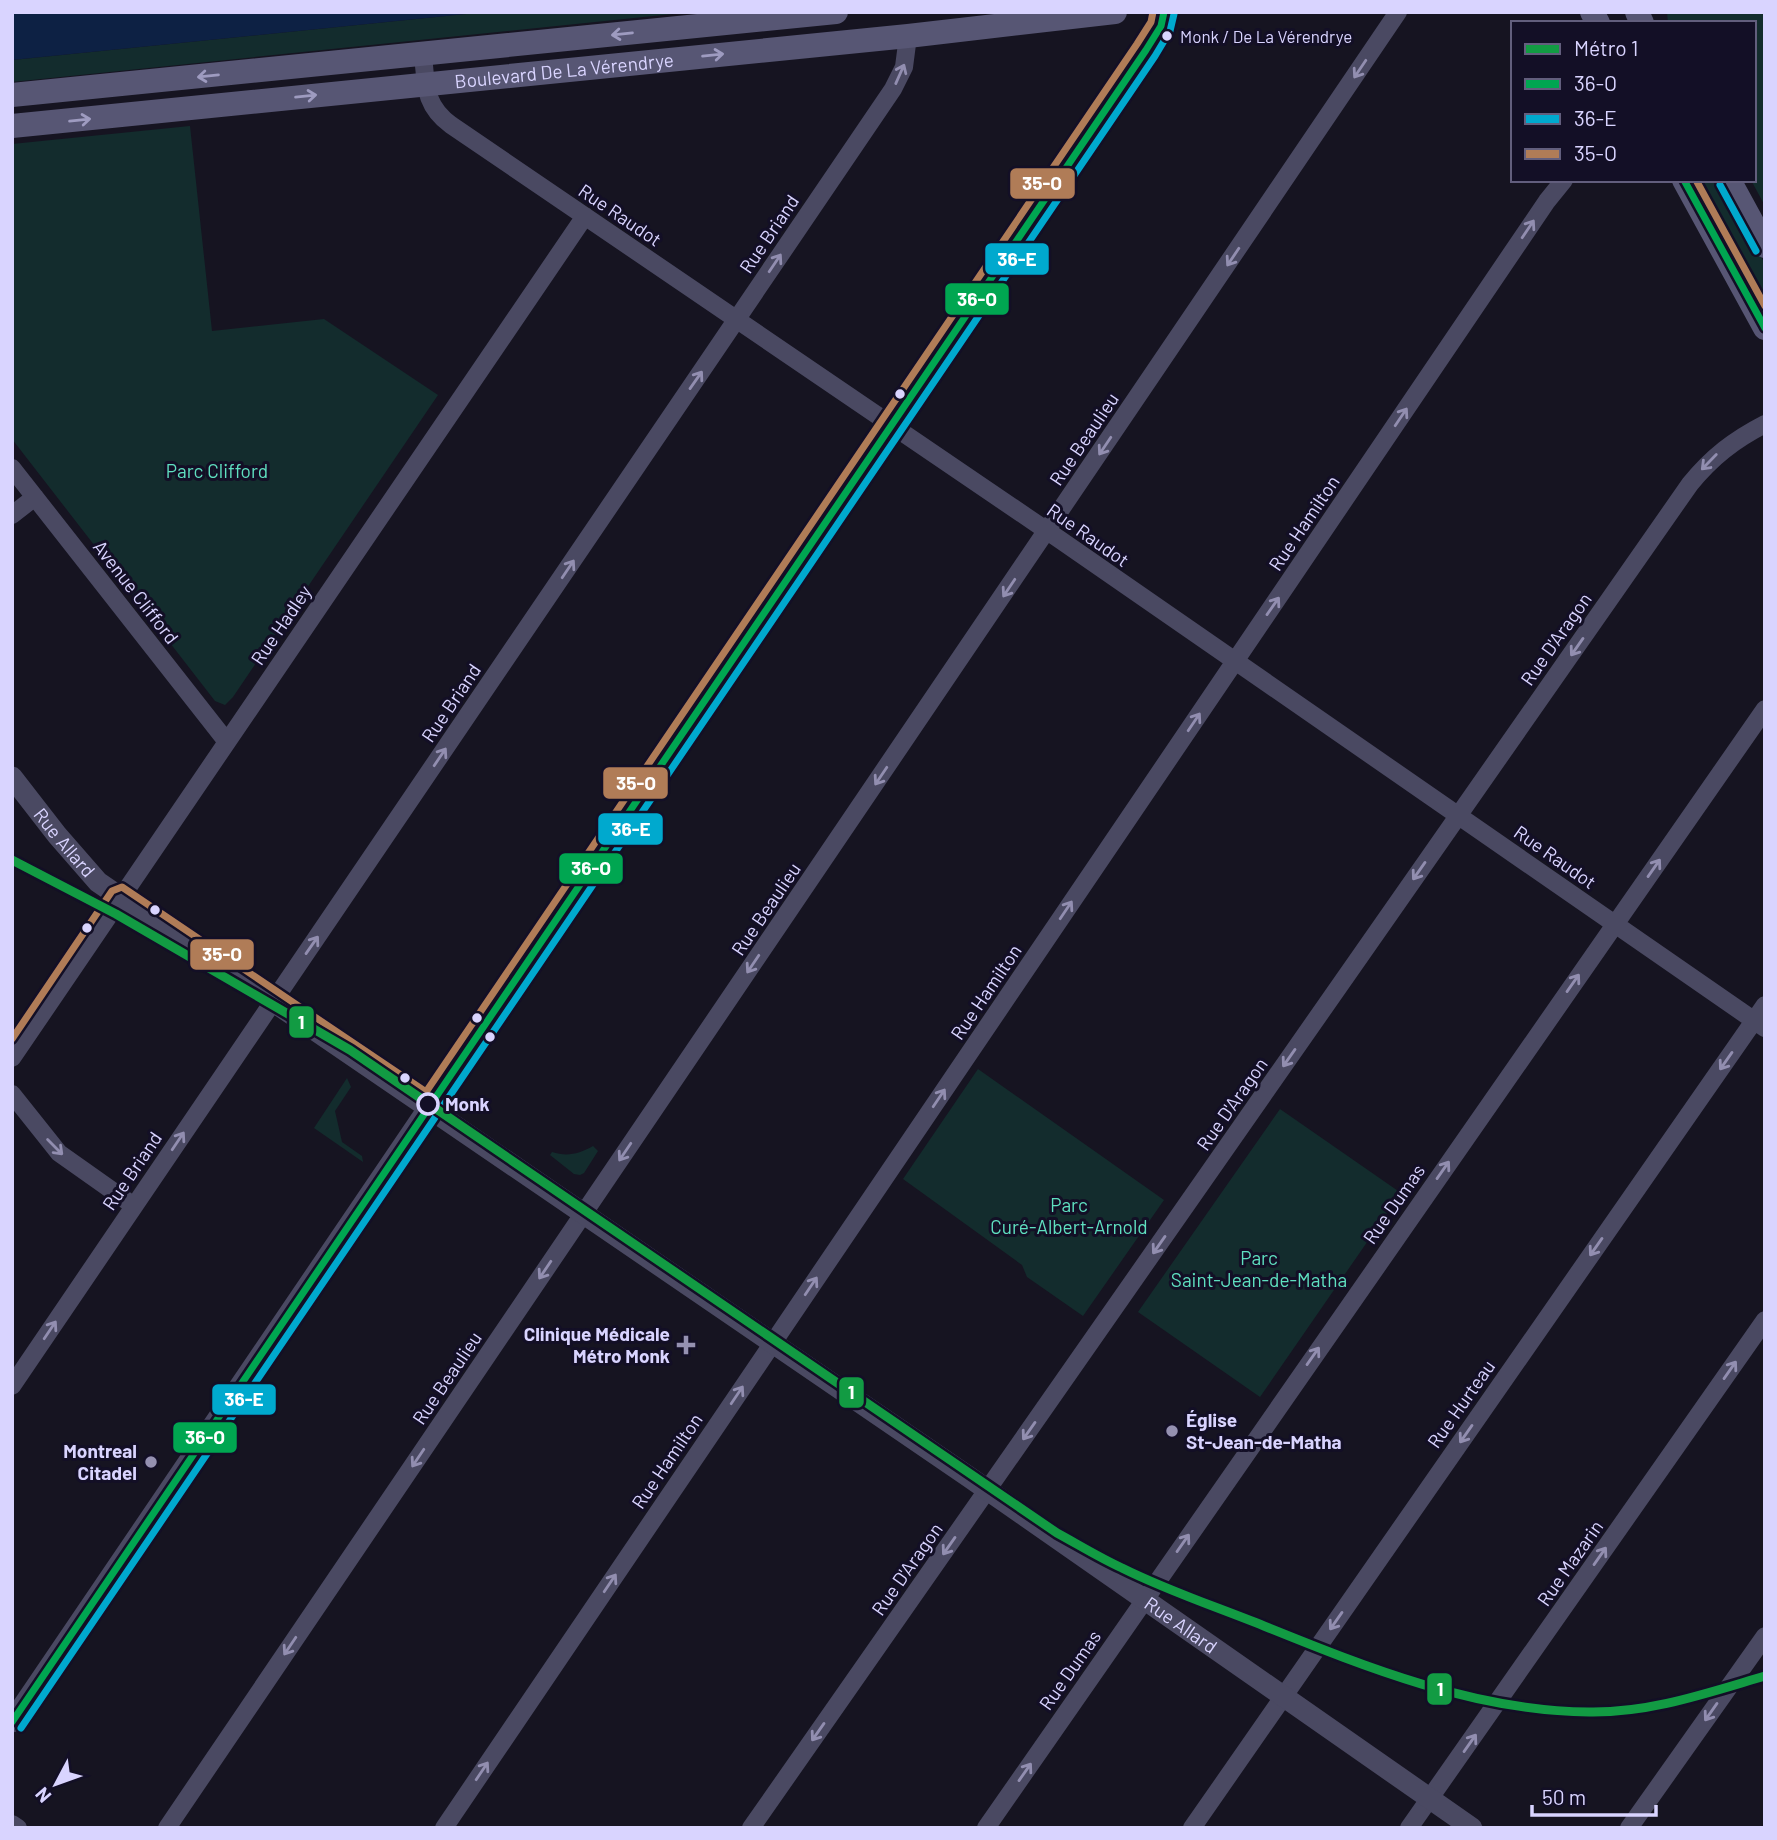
<svg xmlns="http://www.w3.org/2000/svg" width="1777" height="1840" viewBox="0 0 1777 1840" font-family="Barlow,sans-serif">
<style>
.green{fill:#132c2d}
.water{fill:#0d2144}
.lines{fill:none;stroke-linecap:round;stroke-linejoin:round}
.minor{stroke:#4a4962;stroke-width:18}
.tertiary{stroke:#4a4962;stroke-width:21}
.secondary{stroke:#575674;stroke-width:24}
.bus-1-casing{stroke:#130f26;stroke-width:12}
.bus-2-casing{stroke:#130f26;stroke-width:12}
.bus-3-casing{stroke:#130f26;stroke-width:12}
.bus-1{stroke:#00a651;stroke-width:7}
.bus-2{stroke:#00a9ce;stroke-width:7}
.bus-3{stroke:#b07c57;stroke-width:7}
.metro-1-casing{stroke:#130f26;stroke-width:14}
.metro-1{stroke:#129b43;stroke-width:9}
.oneway{stroke:#9e9bc0}
.oneway2{stroke:#928eb0}
.bus-dot{fill:#d9d4ff;stroke:#130f26;stroke-width:2.5}
.stop-dot{fill:#130f26;stroke:#d9d4ff;stroke-width:3.5}
.poi-dot{fill:#9591b1;stroke:#130f26;stroke-width:2.5}
.labels{text-anchor:middle;stroke-width:6;stroke-linejoin:round;paint-order:stroke}
.bus-label{font-size:17px;fill:#d9d4ff;stroke:#130f26;text-anchor:start}
.street-label{font-size:19px;fill:#d9d4ff;stroke:#130f26}
.park-label{font-size:19px;fill:#5fe0c0;stroke:#130f26}
.stop-label{font-size:19px;font-weight:bold;fill:#d9d4ff;stroke:#130f26;text-anchor:start}
.poi-label{font-size:19px;font-weight:bold;fill:#d9d4ff;stroke:#130f26;text-anchor:end}
.line-badge{stroke:#130f26;stroke-width:2.5}
.badge-label{font-size:19px;text-anchor:middle;font-weight:bold;fill:#fff}
</style>
<rect width="100%" height="100%" fill="#161421"/>
<path class="green" d="M485,12h207l-680,70v-22z
M1667,12h98v194l-14,-26h3v-157h-86z
M190,126l22,205 112,-12 114,76 -205,302 -8,8 -10,-4 -203,-262v-295z
M1694,180h25l3,5 43,79v46z
M978,1069l186,131 -81,116 -56,-39 -5,-12 -119,-86z
M347,1078l4,9 -16,24 7,31 20,14 1,6 -49,-34z
M1280,1109l121,84 -141,204 -122,-85z
M593,1146l5,5 -14,22 -4,2 -6,-1 -24,-19 2,-3c15,5 27,2 41,-6z"/>
<path class="water" d="M12,12h473l-473,48z"/>
<g class="lines">
<path class="minor" d="M423,54c3,31 1,51 28,71l608,414 706,489
M12,468l215,274
M12,515l23,-18
M12,1058l573,-842
M12,1094l47,59 75,53
M12,1386l881,-1297 11,-22 4,-31
M12,1824l6,4
M167,1828l1231,-1816
M444,1828l1103,-1627 17,-21
M751,1828l939,-1344c22,-27 44,-44 75,-60
M986,1828l779,-1119
M1192,1828l573,-823
M1409,1828l356,-508
M1629,1828l136,-192"/>
<g class="tertiary">
<path id="s1" d="M12,777l45,58 41,47 871,595 503,351"/>
<path d="M12,1722l1134,-1672 15,-24 3,-14"/>
</g>
<g class="secondary">
<path d="M1592,12l6,11"/>
<path d="M1637,12l5,11"/>
<path d="M12,95l824,-83"/>
<path id="s2" d="M12,126l896,-90 207,-24"/>
<path d="M1684,180l81,148"/>
<path d="M1729,180l36,66"/>
</g>
<g class="bus-1-casing">
<path id="bus-1" d="M1684,180l81,148
M12,1722l1134,-1672 15,-24 3,-14"/>
</g>
<g class="bus-2-casing">
<path id="bus-2" d="M1720,185l36,66
M21,1728l1134,-1672 15,-25 4,-17"/>
</g>
<g class="bus-3-casing">
<path id="bus-3" d="M1696,180l69,126
M12,1039l100,-148 10,-4 304,205 711,-1048 14,-22 2,-10"/>
</g>
<use href="#bus-1" class="bus-1"/>
<use href="#bus-2" class="bus-2"/>
<use href="#bus-3" class="bus-3"/>
<g class="metro-1-casing">
<path id="metro-1" d="M12,860l104,54 234,136 707,483c22,12 43,25 65,35 46,23 95,39 142,58 104,42 211,85 325,86 61,1 118,-19 176,-36"/>
</g>
<use href="#metro-1" class="metro-1"/>
</g>
<defs><path id="oneway-shaft" d="M-6 0H5M1.5-3L5.5 0L1.5 3" fill="none" stroke-width="1.6" stroke-linecap="round" stroke-linejoin="round" transform="scale(1.75)"/></defs>
<g class="oneway">
<use href="#oneway-shaft" transform="translate(622 34) rotate(174)"/>
<use href="#oneway-shaft" transform="translate(713 55) rotate(-6)"/>
<use href="#oneway-shaft" transform="translate(208 76) rotate(174)"/>
<use href="#oneway-shaft" transform="translate(306 96) rotate(-6)"/>
<use href="#oneway-shaft" transform="translate(80 120) rotate(-6)"/>
</g>
<g class="oneway2">
<use href="#oneway-shaft" transform="translate(1360 69) rotate(124)"/>
<use href="#oneway-shaft" transform="translate(900 74) rotate(-66)"/>
<use href="#oneway-shaft" transform="translate(1528 229) rotate(-56)"/>
<use href="#oneway-shaft" transform="translate(1233 257) rotate(124)"/>
<use href="#oneway-shaft" transform="translate(775 263) rotate(-56)"/>
<use href="#oneway-shaft" transform="translate(696 380) rotate(-55)"/>
<use href="#oneway-shaft" transform="translate(1401 417) rotate(-56)"/>
<use href="#oneway-shaft" transform="translate(1105 446) rotate(124)"/>
<use href="#oneway-shaft" transform="translate(1709 462) rotate(134)"/>
<use href="#oneway-shaft" transform="translate(568 569) rotate(-56)"/>
<use href="#oneway-shaft" transform="translate(1009 588) rotate(124)"/>
<use href="#oneway-shaft" transform="translate(1273 606) rotate(-55)"/>
<use href="#oneway-shaft" transform="translate(1577 647) rotate(125)"/>
<use href="#oneway-shaft" transform="translate(1194 722) rotate(-56)"/>
<use href="#oneway-shaft" transform="translate(440 757) rotate(-56)"/>
<use href="#oneway-shaft" transform="translate(881 776) rotate(124)"/>
<use href="#oneway-shaft" transform="translate(1654 868) rotate(-55)"/>
<use href="#oneway-shaft" transform="translate(1419 871) rotate(125)"/>
<use href="#oneway-shaft" transform="translate(1066 910) rotate(-56)"/>
<use href="#oneway-shaft" transform="translate(312 945) rotate(-55)"/>
<use href="#oneway-shaft" transform="translate(753 964) rotate(124)"/>
<use href="#oneway-shaft" transform="translate(1573 983) rotate(-55)"/>
<use href="#oneway-shaft" transform="translate(1289 1058) rotate(125)"/>
<use href="#oneway-shaft" transform="translate(1726 1061) rotate(125)"/>
<use href="#oneway-shaft" transform="translate(939 1098) rotate(-56)"/>
<use href="#oneway-shaft" transform="translate(178 1141) rotate(-56)"/>
<use href="#oneway-shaft" transform="translate(55 1147) rotate(45)"/>
<use href="#oneway-shaft" transform="translate(625 1152) rotate(124)"/>
<use href="#oneway-shaft" transform="translate(1443 1170) rotate(-55)"/>
<use href="#oneway-shaft" transform="translate(1159 1245) rotate(125)"/>
<use href="#oneway-shaft" transform="translate(1596 1247) rotate(125)"/>
<use href="#oneway-shaft" transform="translate(545 1270) rotate(124)"/>
<use href="#oneway-shaft" transform="translate(811 1286) rotate(-56)"/>
<use href="#oneway-shaft" transform="translate(50 1330) rotate(-56)"/>
<use href="#oneway-shaft" transform="translate(1313 1356) rotate(-55)"/>
<use href="#oneway-shaft" transform="translate(1730 1370) rotate(-55)"/>
<use href="#oneway-shaft" transform="translate(737 1395) rotate(-56)"/>
<use href="#oneway-shaft" transform="translate(1029 1431) rotate(125)"/>
<use href="#oneway-shaft" transform="translate(1466 1434) rotate(125)"/>
<use href="#oneway-shaft" transform="translate(418 1458) rotate(124)"/>
<use href="#oneway-shaft" transform="translate(1183 1543) rotate(-55)"/>
<use href="#oneway-shaft" transform="translate(949 1546) rotate(125)"/>
<use href="#oneway-shaft" transform="translate(1600 1556) rotate(-55)"/>
<use href="#oneway-shaft" transform="translate(610 1583) rotate(-56)"/>
<use href="#oneway-shaft" transform="translate(1336 1621) rotate(125)"/>
<use href="#oneway-shaft" transform="translate(290 1646) rotate(124)"/>
<use href="#oneway-shaft" transform="translate(1711 1712) rotate(125)"/>
<use href="#oneway-shaft" transform="translate(818 1732) rotate(125)"/>
<use href="#oneway-shaft" transform="translate(1470 1743) rotate(-55)"/>
<use href="#oneway-shaft" transform="translate(482 1771) rotate(-56)"/>
<use href="#oneway-shaft" transform="translate(1025 1772) rotate(-55)"/>
</g>
<g class="bus-dot">
<circle cx="1167" cy="36" r="6"/>
<circle cx="900" cy="394" r="6"/>
<circle cx="155" cy="910" r="6"/>
<circle cx="87" cy="928" r="6"/>
<circle cx="477" cy="1018" r="6"/>
<circle cx="490" cy="1037" r="6"/>
<circle cx="405" cy="1078" r="6"/>
</g>
<circle class="stop-dot" cx="428" cy="1104" r="10"/>
<g class="poi-dot">
<path d="M682.5 1334.5h7v7h7v7h-7v7h-7v-7h-7v-7h7z"/>
<circle cx="1172" cy="1431" r="7"/>
<circle cx="151" cy="1462" r="7"/>
</g>
<g class="labels">
<g class="bus-label">
<text x="1180" y="43">Monk / De La Vérendrye</text>
</g>
<g class="street-label">
<text dy="7" stroke="none"><textPath href="#s2" startOffset="555">Boulevard De La Vérendrye</textPath></text>
<text transform="translate(620 215) rotate(34)" y="7">Rue Raudot</text>
<text transform="translate(769 234) rotate(-56)" y="7">Rue Briand</text>
<text transform="translate(1084 439) rotate(-56)" y="7">Rue Beaulieu</text>
<text transform="translate(1304 523) rotate(-56)" y="7">Rue Hamilton</text>
<text transform="translate(1088 535) rotate(35)" y="7">Rue Raudot</text>
<text transform="translate(136 592) rotate(52)" y="7">Avenue Clifford</text>
<text transform="translate(281 625) rotate(-56)" y="7">Rue Hadley</text>
<text transform="translate(1556 639) rotate(-55)" y="7">Rue D'Aragon</text>
<text transform="translate(451 703) rotate(-56)" y="7">Rue Briand</text>
<text dy="7" stroke="none"><textPath href="#s1" startOffset="84">Rue Allard</textPath></text>
<text transform="translate(1555 857) rotate(35)" y="7">Rue Raudot</text>
<text transform="translate(766 909) rotate(-56)" y="7">Rue Beaulieu</text>
<text transform="translate(986 992) rotate(-56)" y="7">Rue Hamilton</text>
<text transform="translate(1232 1104) rotate(-55)" y="7">Rue D'Aragon</text>
<text transform="translate(132 1171) rotate(-56)" y="7">Rue Briand</text>
<text transform="translate(1394 1204) rotate(-55)" y="7">Rue Dumas</text>
<text transform="translate(447 1378) rotate(-56)" y="7">Rue Beaulieu</text>
<text transform="translate(1461 1404) rotate(-55)" y="7">Rue Hurteau</text>
<text transform="translate(667 1461) rotate(-56)" y="7">Rue Hamilton</text>
<text transform="translate(1570 1563) rotate(-55)" y="7">Rue Mazarin</text>
<text transform="translate(907 1569) rotate(-55)" y="7">Rue D'Aragon</text>
<text dy="7" stroke="none"><textPath href="#s1" startOffset="1449">Rue Allard</textPath></text>
<text transform="translate(1070 1670) rotate(-55)" y="7">Rue Dumas</text>
</g>
<g class="park-label">
<text x="217" y="478">Parc Clifford</text>
<text x="1069" y="1212">Parc<tspan x="1069" dy="22">Curé-Albert-Arnold</tspan></text>
<text x="1259" y="1265">Parc<tspan x="1259" dy="22">Saint-Jean-de-Matha</tspan></text>
</g>
<g class="stop-label">
<text x="445" y="1111">Monk</text>
</g>
<g class="poi-label">
<text x="670" y="1341">Clinique Médicale<tspan x="670" dy="22">Métro Monk</tspan></text>
<text x="1186" y="1427" text-anchor="start">Église<tspan x="1186" dy="22">St-Jean-de-Matha</tspan></text>
<text x="137" y="1458">Montreal<tspan x="137" dy="22">Citadel</tspan></text>
</g>
</g>
<g class="line-badge">
<rect x="1009" y="167" width="67" height="33" rx="7" fill="#b07c57"/>
<rect x="984" y="242" width="66" height="34" rx="7" fill="#00a9ce"/>
<rect x="944" y="282" width="66" height="34" rx="7" fill="#00a651"/>
<rect x="602" y="766" width="67" height="34" rx="7" fill="#b07c57"/>
<rect x="597" y="812" width="67" height="34" rx="7" fill="#00a9ce"/>
<rect x="558" y="852" width="66" height="33" rx="7" fill="#00a651"/>
<rect x="189" y="938" width="66" height="33" rx="7" fill="#b07c57"/>
<rect x="288" y="1005" width="27" height="34" rx="7" fill="#129b43"/>
<rect x="838" y="1376" width="27" height="33" rx="7" fill="#129b43"/>
<rect x="211" y="1383" width="66" height="33" rx="7" fill="#00a9ce"/>
<rect x="172" y="1421" width="66" height="33" rx="7" fill="#00a651"/>
<rect x="1426" y="1672" width="27" height="34" rx="7" fill="#129b43"/>
</g>
<g class="badge-label">
<text x="1042" y="190">35-O</text>
<text x="1017" y="266">36-E</text>
<text x="977" y="306">36-O</text>
<text x="636" y="790">35-O</text>
<text x="631" y="836">36-E</text>
<text x="591" y="875">36-O</text>
<text x="222" y="961">35-O</text>
<text x="301" y="1029">1</text>
<text x="851" y="1399">1</text>
<text x="244" y="1406">36-E</text>
<text x="205" y="1444">36-O</text>
<text x="1440" y="1696">1</text>
</g>
<rect width="1777" height="1840" fill="none" stroke="#d9d4ff" stroke-width="28"/>
<rect x="1511" y="21" width="245" height="161" fill="#130f26" stroke="#625e7d" stroke-width="2"/>
<rect x="1525" y="44" width="35" height="10" fill="#129b43" stroke="#625e7d" stroke-width="2"/>
<text x="1574" y="56" font-size="21" fill="#d9d4ff">Métro 1</text>
<rect x="1525" y="79" width="35" height="10" fill="#00a651" stroke="#625e7d" stroke-width="2"/>
<text x="1574" y="91" font-size="21" fill="#d9d4ff">36-O</text>
<rect x="1525" y="114" width="35" height="10" fill="#00a9ce" stroke="#625e7d" stroke-width="2"/>
<text x="1574" y="126" font-size="21" fill="#d9d4ff">36-E</text>
<rect x="1525" y="149" width="35" height="10" fill="#b07c57" stroke="#625e7d" stroke-width="2"/>
<text x="1574" y="161" font-size="21" fill="#d9d4ff">35-O</text>
<g transform="translate(56 1784) rotate(229)" stroke="#130f26" stroke-width="5" paint-order="stroke">
<path d="M0-5L12 26L0 18L-12 26Z" fill="#d9d4ff"/>
<text y="-10" font-size="19" font-weight="bold" text-anchor="middle" fill="#d9d4ff">N</text>
</g>
<path d="M1532 1805v10h124v-10" fill="none" stroke="#d9d4ff" stroke-width="3.5"/>
<text x="1542" y="1805" font-size="21" fill="#d9d4ff" stroke="#130f26" stroke-width="5" paint-order="stroke">50 m</text>
</svg>
